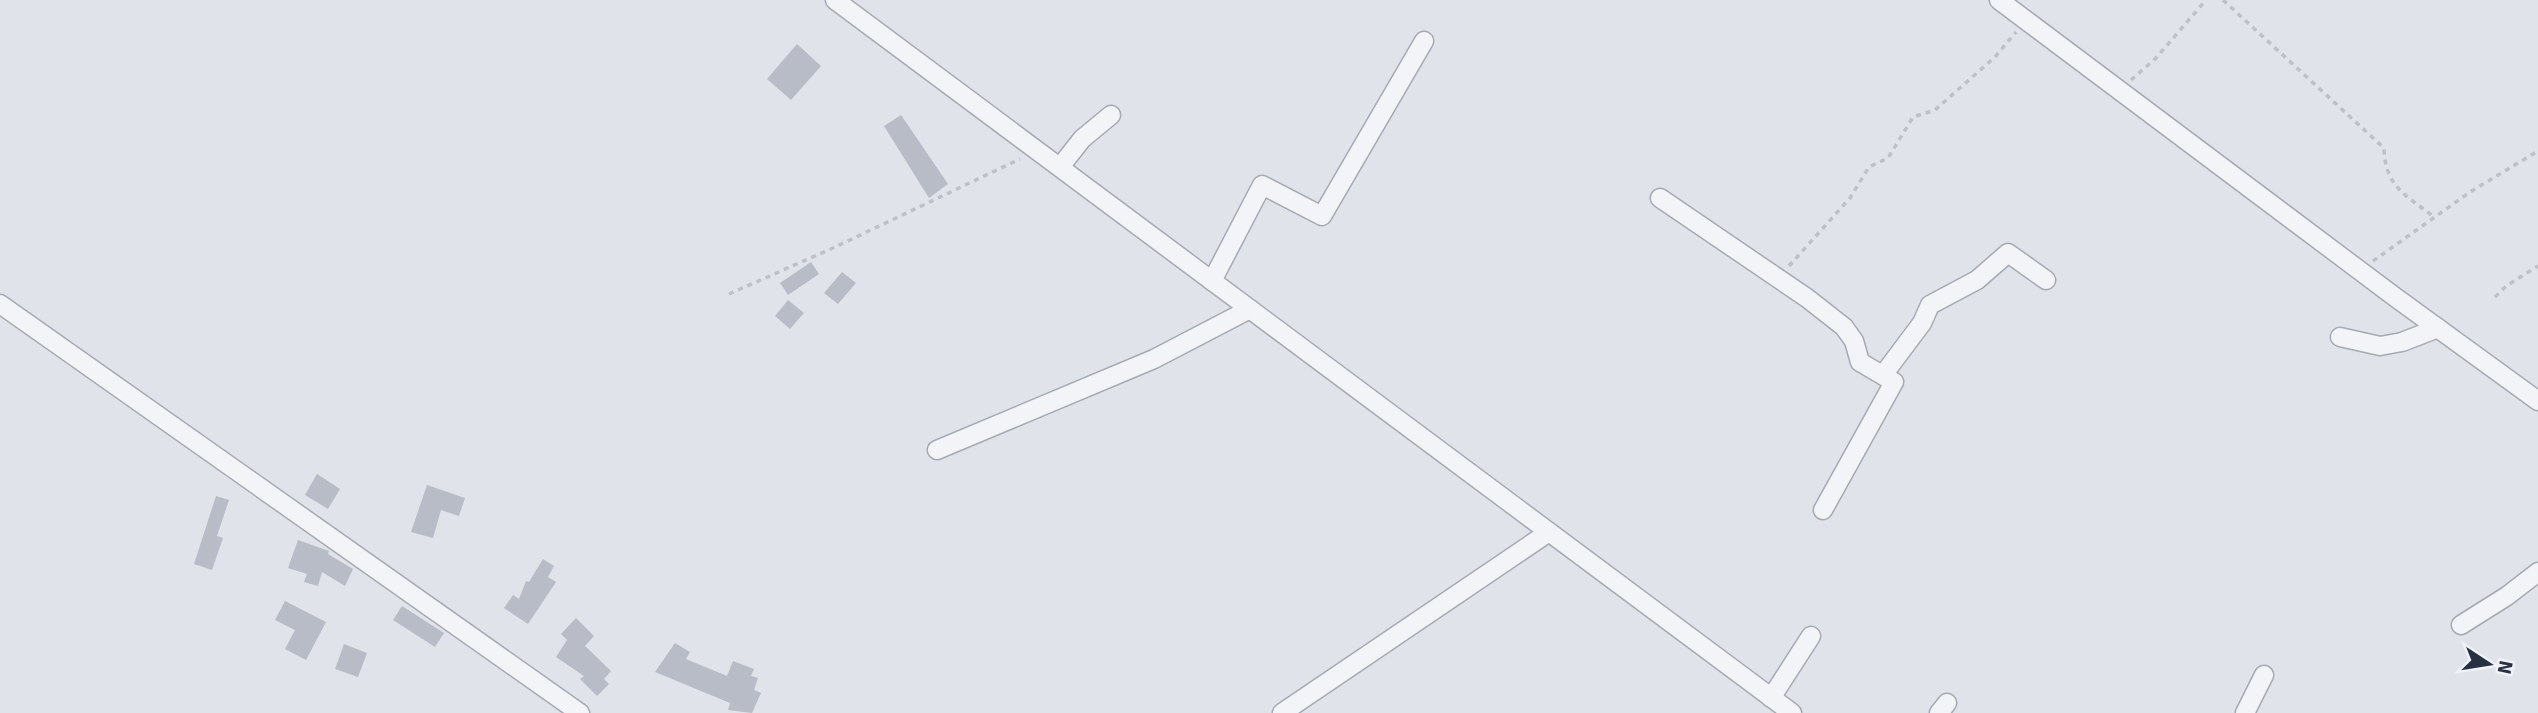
<svg xmlns="http://www.w3.org/2000/svg" width="2538" height="713" viewBox="0 0 2538 713" font-family="Signika,sans-serif">
	<style>
		.building { fill: #b7bcc6 }
		.lines { fill: none; stroke-linecap: round; stroke-linejoin: round }
		.street-casing { stroke: #a5aab3; stroke-width: 21 }
		.path { stroke: #bec1c8; stroke-width: 3.5; stroke-dasharray: 5 5; stroke-linecap: butt }
		.street { stroke: #f3f4f7; stroke-width: 18 }
	</style>
	<rect width="100%" height="100%" fill="#e0e3e9"/>
	<g class="building">
		<polygon points="797,44 821,66 791,100 767,79"/>
		<polygon points="901,115 948,184 929,198 884,126"/>
		<polygon points="811,262 819,274 788,295 780,283"/>
		<polygon points="842,272 856,283 838,304 824,293"/>
		<polygon points="788,300 804,313 790,329 775,316"/>
		<polygon points="317,474 340,489 328,509 305,495"/>
		<polygon points="427,485 465,498 459,516 441,510 433,538 411,532"/>
		<polygon points="216,496 229,500 217,536 223,538 212,570 194,564"/>
		<polygon points="298,540 329,551 328,554 353,569 345,586 322,572 318,586 304,582 307,574 288,568"/>
		<polygon points="543,559 554,566 548,577 556,582 528,624 504,608 513,595 519,599 526,581 529,582"/>
		<polygon points="285,601 326,622 306,660 285,649 295,630 275,620"/>
		<polygon points="402,606 444,633 435,647 393,620"/>
		<polygon points="576,618 594,636 585,646 611,671 604,679 609,684 597,696 580,679 584,676 556,657 567,640 561,634"/>
		<polygon points="675,643 690,652 686,659 727,676 733,661 754,669 751,676 758,678 754,690 761,693 752,713 728,710 730,703 655,672"/>
		<polygon points="344,644 367,653 358,677 335,669"/>
	</g>
	<g class="lines">
		<defs>
			<g id="street">
				<polyline points="835,0 1792,713"/>
				<polyline points="1999,0 2395,297 2538,401"/>
				<polyline points="1060,167 1082,139 1111,115"/>
				<polyline points="1660,198 1807,298 1844,327 1854,341 1860,362 1894,382 1823,510"/>
				<polyline points="1212,281 1262,185 1322,216 1424,41"/>
				<polyline points="0,304 580,713"/>
				<polyline points="2340,337 2380,346 2402,342 2438,328"/>
				<polyline points="1883,375 1922,323 1930,305 1977,280 2008,253 2046,280"/>
				<polyline points="937,450 1154,359 1250,309"/>
				<polyline points="2461,625 2507,596 2538,572"/>
				<polyline points="1771,698 1811,636"/>
				<polyline points="1282,713 1549,532"/>
				<polyline points="1939,713 1947,703"/>
				<polyline points="2245,713 2264,675"/>
			</g>
		</defs>
		<use href="#street" class="street-casing"/>
		<g class="path">
			<path d="M 2223,0 L 2384,148 C 2385,187 2406,195 2434,217"/>
			<polyline points="2131,80 2156,58 2206,0"/>
			<polyline points="2373,261 2470,192 2538,151"/>
			<polyline points="1789,266 1850,198 1869,167 1888,158 1913,117 1935,110 1995,57 2016,32"/>
			<polyline points="729,294 833,248 1020,159"/>
			<polyline points="2495,297 2506,286 2538,266"/>
		</g>
		<use href="#street" class="street"/>
	</g>
	<g transform="translate(2489 664) rotate(102)" stroke="#eff2f7" stroke-width="5" paint-order="stroke">
	<path d="M0-5L12 26L0 18L-12 26Z" fill="#283141"/>
	<text y="-10" font-size="19" font-weight="bold" text-anchor="middle" fill="#283141">N</text>
	</g>
</svg>
